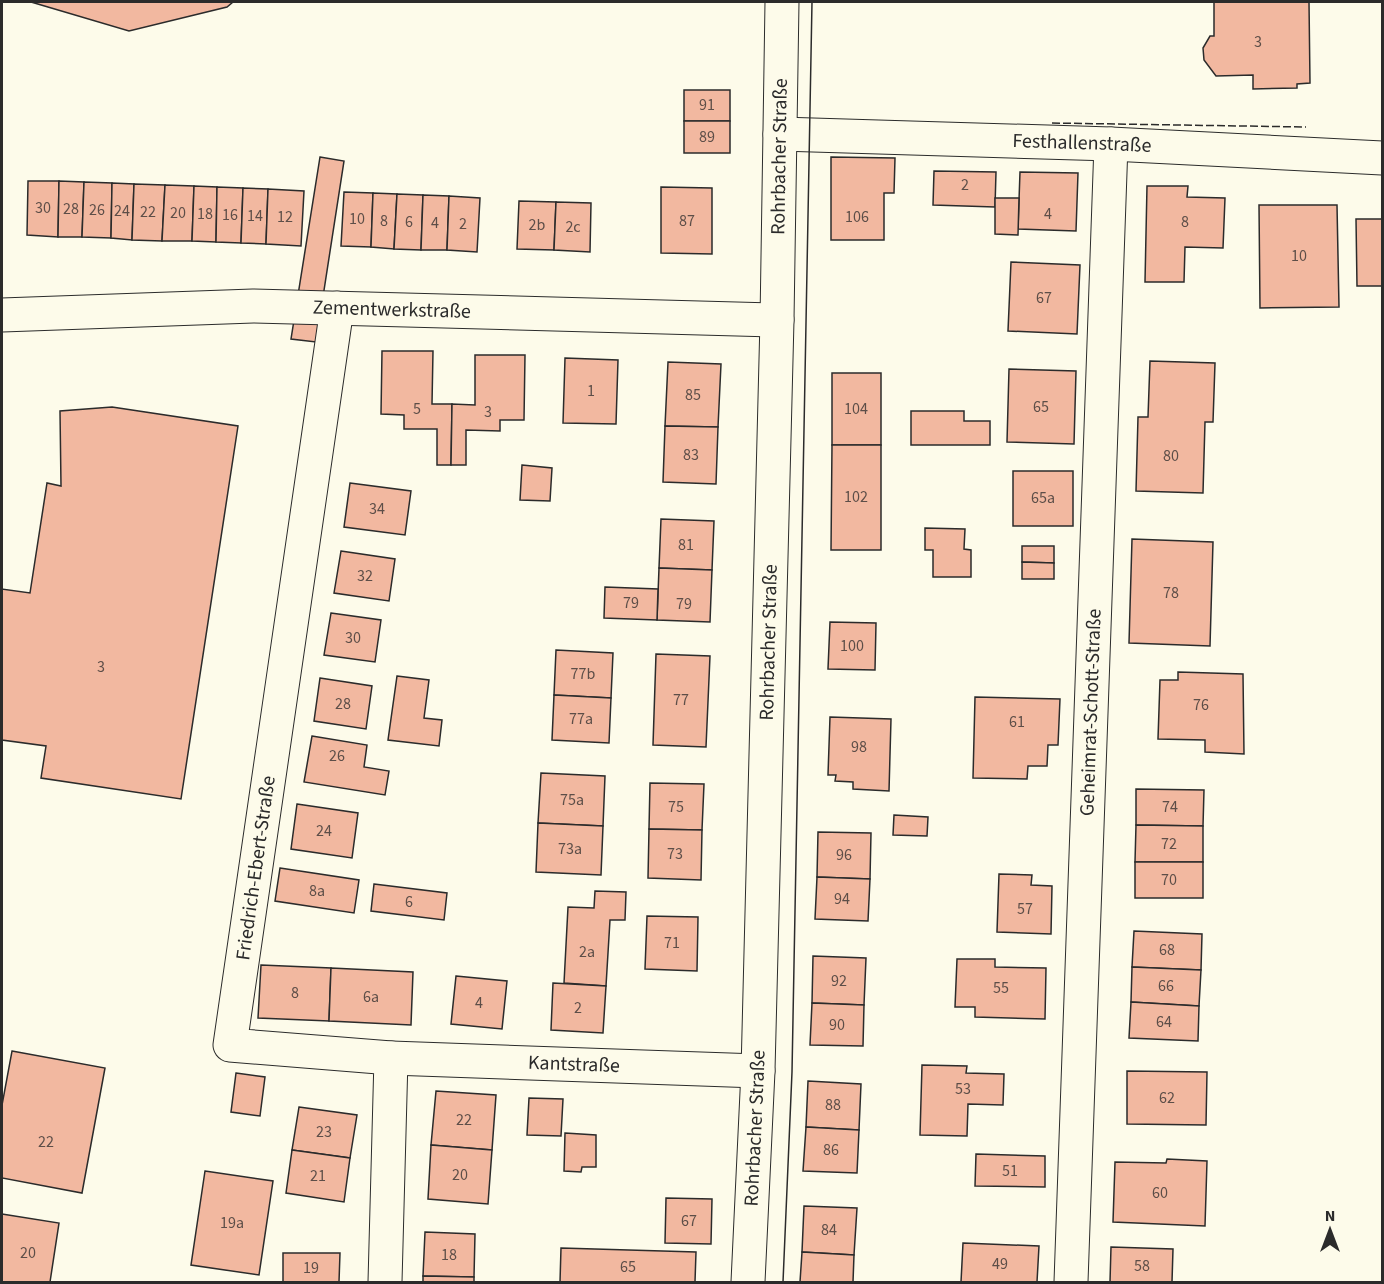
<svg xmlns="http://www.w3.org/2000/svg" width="1384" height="1284" viewBox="0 0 1384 1284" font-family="'Source Sans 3',sans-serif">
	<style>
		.building { fill: #f2b8a0; stroke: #2b2b2b; stroke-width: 1.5 }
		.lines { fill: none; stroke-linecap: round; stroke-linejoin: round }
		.minor-casing { stroke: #2b2b2b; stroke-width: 35 }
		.secondary-casing { stroke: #2b2b2b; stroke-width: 35 }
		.minor { stroke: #fdfbea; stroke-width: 33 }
		.secondary { stroke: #fdfbea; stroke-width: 33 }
		.tram { stroke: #2b2b2b; stroke-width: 1.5 }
		.fence { stroke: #2b2b2b; stroke-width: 1.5; stroke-dasharray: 8 3; stroke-linecap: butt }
		.labels { text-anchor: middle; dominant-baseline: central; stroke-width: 4.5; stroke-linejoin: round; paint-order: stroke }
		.number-label { font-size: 16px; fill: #5d4e48 }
		.street-label { font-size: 20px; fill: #2b2b2b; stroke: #fdfbea }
	</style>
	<rect width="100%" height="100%" fill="#fdfbea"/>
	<g class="building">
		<polygon points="31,2 233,2 227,7 129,31"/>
		<polygon points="1214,2 1309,2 1310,83 1297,84 1297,88 1253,89 1253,75 1216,76 1204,60 1203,48 1210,36 1214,36"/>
		<rect x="684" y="90" width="46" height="31"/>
		<rect x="684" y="121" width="46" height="32"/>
		<polygon points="320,157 344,161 316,342 291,339"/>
		<polygon points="831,157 895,158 894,193 884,193 884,240 831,240"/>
		<polygon points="934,171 996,172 995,207 933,205"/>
		<polygon points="1020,172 1078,173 1076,231 1018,229"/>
		<polygon points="28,181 59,181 58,237 27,235"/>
		<polygon points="59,181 84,182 82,237 58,237"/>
		<polygon points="84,182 112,183 111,238 82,237"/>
		<polygon points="112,183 134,184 132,240 111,238"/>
		<polygon points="134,184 165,185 162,241 132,240"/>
		<polygon points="165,185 194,186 192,241 162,241"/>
		<polygon points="194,186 217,187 216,242 192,241"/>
		<polygon points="1147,186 1188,186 1187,197 1225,198 1223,248 1185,247 1184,282 1145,282"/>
		<polygon points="217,187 243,188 241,243 216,242"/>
		<polygon points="661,187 712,188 712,254 661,253"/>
		<polygon points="243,188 268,189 266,244 241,243"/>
		<polygon points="268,189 304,191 301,246 266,244"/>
		<polygon points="344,192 373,193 371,247 341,246"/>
		<polygon points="373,193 397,194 394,249 371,247"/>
		<polygon points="397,194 423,195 421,250 394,249"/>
		<polygon points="423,195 449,196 447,250 421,250"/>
		<polygon points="449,196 480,198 477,252 447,250"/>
		<polygon points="995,198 1019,198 1018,235 995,234"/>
		<polygon points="519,201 556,202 554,250 517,249"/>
		<polygon points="556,202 591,203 590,252 554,250"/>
		<polygon points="1259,205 1337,205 1339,307 1260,308"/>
		<polygon points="1356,219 1382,219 1382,286 1357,286"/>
		<polygon points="1011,262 1080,265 1077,334 1008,331"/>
		<polygon points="382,351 433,351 432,404 452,404 451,465 437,465 437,429 404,429 404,415 381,414"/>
		<polygon points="475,355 525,355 524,420 500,420 500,431 466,430 466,465 451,465 452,404 475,405"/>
		<polygon points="565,358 618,360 616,424 563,423"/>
		<polygon points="1150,361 1215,363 1213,422 1205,422 1203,493 1136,491 1138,417 1148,417"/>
		<polygon points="668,362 721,364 718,427 665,426"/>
		<polygon points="1009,369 1076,371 1074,444 1007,442"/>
		<rect x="832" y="373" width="49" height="72"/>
		<polygon points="112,407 238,426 181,799 41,778 46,746 2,740 2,589 30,593 47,483 61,486 60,411"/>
		<polygon points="911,411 964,411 964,421 990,421 990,445 911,445"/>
		<polygon points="665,426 718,427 716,484 663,482"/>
		<polygon points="832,445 881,445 881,550 831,550"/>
		<polygon points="522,465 552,468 550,501 520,500"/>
		<rect x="1013" y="471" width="60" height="55"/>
		<polygon points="350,483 411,491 405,535 344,527"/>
		<polygon points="661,519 714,521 712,570 659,568"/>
		<polygon points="925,528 965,529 964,549 971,550 971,577 933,577 933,550 925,550"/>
		<polygon points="1132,539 1213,542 1210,646 1129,643"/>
		<polygon points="1022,546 1054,546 1054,563 1022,562"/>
		<polygon points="341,551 395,559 389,601 334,593"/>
		<polygon points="1022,562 1054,563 1054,579 1022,579"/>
		<polygon points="659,568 712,570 710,622 657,620"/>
		<polygon points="605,587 658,589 657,620 604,618"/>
		<polygon points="331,613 381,620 375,662 324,655"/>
		<polygon points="830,622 876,623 875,670 828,669"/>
		<polygon points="556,650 613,653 611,698 554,695"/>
		<polygon points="656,654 710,656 706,747 653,745"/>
		<polygon points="1178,672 1243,674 1244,754 1205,752 1205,740 1158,739 1160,680 1178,680"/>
		<polygon points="397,676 429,680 424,718 442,720 439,746 388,740"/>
		<polygon points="320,678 372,686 366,729 314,721"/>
		<polygon points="554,695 611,698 609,743 552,740"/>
		<polygon points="975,697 1060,699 1058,745 1048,745 1047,766 1028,766 1027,779 973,778"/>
		<polygon points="830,717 891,719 889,791 853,789 853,782 835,781 836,775 828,775"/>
		<polygon points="312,736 367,745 364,767 389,771 385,795 304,782"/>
		<polygon points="541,773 605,776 603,826 538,823"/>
		<polygon points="650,783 704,784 702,830 649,829"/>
		<polygon points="1136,789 1204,790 1203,826 1136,825"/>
		<polygon points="297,804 358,813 352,858 291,849"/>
		<polygon points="894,815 928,817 927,836 893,835"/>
		<polygon points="538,823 603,826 601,875 536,872"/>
		<polygon points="1136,825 1203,826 1203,862 1135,862"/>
		<polygon points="649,829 702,830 701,880 648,878"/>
		<polygon points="818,832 871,833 870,879 817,877"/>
		<rect x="1135" y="862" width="68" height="36"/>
		<polygon points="280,868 359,880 354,913 275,901"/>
		<polygon points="999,874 1032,875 1031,885 1052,886 1051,934 997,932"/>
		<polygon points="817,877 870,879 868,921 815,919"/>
		<polygon points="374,884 447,893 444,920 371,911"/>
		<polygon points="595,891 626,892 625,920 610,920 606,986 564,983 568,907 594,908"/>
		<polygon points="647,916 698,917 697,971 645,969"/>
		<polygon points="1134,931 1202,934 1201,970 1132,967"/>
		<polygon points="813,956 866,958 864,1005 812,1003"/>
		<polygon points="957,959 995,959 995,967 1046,968 1045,1019 975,1017 975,1007 955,1007"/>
		<polygon points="261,965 331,968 329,1021 258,1018"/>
		<polygon points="1132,967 1201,970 1199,1006 1131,1002"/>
		<polygon points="331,968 413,972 411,1025 329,1021"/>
		<polygon points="456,976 507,981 502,1029 451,1024"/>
		<polygon points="553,983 606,986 603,1033 551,1030"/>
		<polygon points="1131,1002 1199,1006 1198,1041 1129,1038"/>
		<polygon points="812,1003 864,1005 863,1046 810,1045"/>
		<polygon points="12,1051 105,1068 82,1193 2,1178 2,1105"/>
		<polygon points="922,1065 967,1066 966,1073 1004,1074 1003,1105 968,1104 967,1136 920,1135"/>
		<polygon points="1127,1071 1207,1072 1206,1125 1127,1124"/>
		<polygon points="236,1073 265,1077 260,1116 231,1112"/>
		<polygon points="808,1081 861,1084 859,1130 806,1127"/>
		<polygon points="436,1091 496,1095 492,1150 431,1145"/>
		<polygon points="529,1098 563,1099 561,1136 527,1135"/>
		<polygon points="299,1107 357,1115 350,1158 292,1150"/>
		<polygon points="806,1127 859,1130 857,1173 803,1171"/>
		<polygon points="565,1133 596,1135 596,1167 582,1167 581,1172 564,1171"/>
		<polygon points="431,1145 492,1150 488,1204 428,1199"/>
		<polygon points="292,1150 350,1158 344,1202 286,1193"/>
		<polygon points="976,1154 1045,1156 1045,1187 975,1186"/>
		<polygon points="1167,1159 1207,1161 1205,1226 1113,1222 1115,1162 1166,1163"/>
		<polygon points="205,1171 273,1181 259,1275 191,1265"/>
		<polygon points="666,1198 712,1199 711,1244 665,1243"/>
		<polygon points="804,1206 857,1208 854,1255 802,1252"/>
		<polygon points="2,1214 59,1223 50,1282 2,1282"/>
		<polygon points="425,1232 475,1234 474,1277 423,1276"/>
		<polygon points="963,1243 1039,1246 1037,1282 961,1282"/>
		<polygon points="1111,1247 1173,1249 1172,1282 1110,1282"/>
		<polygon points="561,1248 696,1252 695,1282 560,1282"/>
		<polygon points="802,1252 854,1255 853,1282 800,1282"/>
		<polygon points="283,1253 340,1253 339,1282 283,1282"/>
		<polygon points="423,1276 474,1277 474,1282 423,1282"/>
	</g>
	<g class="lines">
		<defs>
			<g id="minor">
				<path id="s1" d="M 780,134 L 1111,144 L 1382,158"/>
				<polyline points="337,308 230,1045 391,1058 385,1282"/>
				<path id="s2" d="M 2,315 L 253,306 L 777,320"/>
				<path id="s3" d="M 391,1058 L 758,1071"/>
				<path id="s4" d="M 1071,1282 L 1111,144"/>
			</g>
			<g id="secondary">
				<path id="s5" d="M 748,1282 L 758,1071 L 777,320 L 782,2"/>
			</g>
		</defs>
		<use href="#minor" class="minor-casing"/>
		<use href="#secondary" class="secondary-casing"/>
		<use href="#minor" class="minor"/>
		<use href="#secondary" class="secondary"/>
		<polyline class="tram" points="783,1282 792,1072 812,2"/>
		<polyline class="fence" points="1052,123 1306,127"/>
	</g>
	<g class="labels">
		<g class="number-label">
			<text x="1258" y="42">3</text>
			<text x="707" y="105">91</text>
			<text x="707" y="137">89</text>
			<text x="965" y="185">2</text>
			<text x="43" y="208">30</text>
			<text x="71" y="209">28</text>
			<text x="97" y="210">26</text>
			<text x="122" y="211">24</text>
			<text x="148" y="212">22</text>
			<text x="178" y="213">20</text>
			<text x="205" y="214">18</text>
			<text x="1048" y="214">4</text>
			<text x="230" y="215">16</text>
			<text x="255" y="216">14</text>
			<text x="285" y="217">12</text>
			<text x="857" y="217">106</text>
			<text x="357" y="219">10</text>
			<text x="384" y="221">8</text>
			<text x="687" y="221">87</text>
			<text x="409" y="222">6</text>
			<text x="1185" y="222">8</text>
			<text x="435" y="223">4</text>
			<text x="463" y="224">2</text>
			<text x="537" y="225">2b</text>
			<text x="573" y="227">2c</text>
			<text x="1299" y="256">10</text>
			<text x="1044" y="298">67</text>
			<text x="591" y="391">1</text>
			<text x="693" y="395">85</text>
			<text x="1041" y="407">65</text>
			<text x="417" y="409">5</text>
			<text x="856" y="409">104</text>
			<text x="488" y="412">3</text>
			<text x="691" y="455">83</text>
			<text x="1171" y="456">80</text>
			<text x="856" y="497">102</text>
			<text x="1043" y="498">65a</text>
			<text x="377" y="509">34</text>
			<text x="686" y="545">81</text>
			<text x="365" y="576">32</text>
			<text x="1171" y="593">78</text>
			<text x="631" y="603">79</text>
			<text x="684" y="604">79</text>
			<text x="353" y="638">30</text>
			<text x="852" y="646">100</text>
			<text x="101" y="667">3</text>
			<text x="583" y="674">77b</text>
			<text x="681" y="700">77</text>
			<text x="343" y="704">28</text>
			<text x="1201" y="705">76</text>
			<text x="581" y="719">77a</text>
			<text x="1017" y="722">61</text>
			<text x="859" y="747">98</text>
			<text x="337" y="756">26</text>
			<text x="572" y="800">75a</text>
			<text x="676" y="807">75</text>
			<text x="1170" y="807">74</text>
			<text x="324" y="831">24</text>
			<text x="1169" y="844">72</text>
			<text x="570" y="849">73a</text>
			<text x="675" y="854">73</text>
			<text x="844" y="855">96</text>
			<text x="1169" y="880">70</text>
			<text x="317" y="891">8a</text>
			<text x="842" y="899">94</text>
			<text x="409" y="902">6</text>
			<text x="1025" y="909">57</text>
			<text x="672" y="943">71</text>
			<text x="1167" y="950">68</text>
			<text x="587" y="952">2a</text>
			<text x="839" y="981">92</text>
			<text x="1166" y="986">66</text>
			<text x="1001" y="988">55</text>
			<text x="295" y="993">8</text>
			<text x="371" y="997">6a</text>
			<text x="479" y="1003">4</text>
			<text x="578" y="1008">2</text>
			<text x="1164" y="1022">64</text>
			<text x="837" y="1025">90</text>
			<text x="963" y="1089">53</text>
			<text x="1167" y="1098">62</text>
			<text x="833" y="1105">88</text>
			<text x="464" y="1120">22</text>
			<text x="324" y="1132">23</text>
			<text x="46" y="1142">22</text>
			<text x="831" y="1150">86</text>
			<text x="1010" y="1171">51</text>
			<text x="460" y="1175">20</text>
			<text x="318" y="1176">21</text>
			<text x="1160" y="1193">60</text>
			<text x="689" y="1221">67</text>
			<text x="232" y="1223">19a</text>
			<text x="829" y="1230">84</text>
			<text x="28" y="1253">20</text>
			<text x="449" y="1255">18</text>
			<text x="1000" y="1264">49</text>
			<text x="1142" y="1266">58</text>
			<text x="628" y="1267">65</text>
			<text x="311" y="1268">19</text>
		</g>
		<g class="street-label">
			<text stroke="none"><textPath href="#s1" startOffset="302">Festhallenstraße</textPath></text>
			<text stroke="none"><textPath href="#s5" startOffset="1126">Rohrbacher Straße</textPath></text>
			<text stroke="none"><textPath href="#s2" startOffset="390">Zementwerkstraße</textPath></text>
			<text stroke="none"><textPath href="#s5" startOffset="640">Rohrbacher Straße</textPath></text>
			<text stroke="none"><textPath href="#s4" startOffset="570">Geheimrat-Schott-Straße</textPath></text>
			<text transform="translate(256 868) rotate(-82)">Friedrich-Ebert-Straße</text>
			<text stroke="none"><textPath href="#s3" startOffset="183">Kantstraße</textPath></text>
			<text stroke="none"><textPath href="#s5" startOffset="154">Rohrbacher Straße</textPath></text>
		</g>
	</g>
	<rect width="1384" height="1284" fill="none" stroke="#2b2b2b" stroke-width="6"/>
	<g transform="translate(1330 1230)" stroke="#fdfbea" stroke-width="4.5" paint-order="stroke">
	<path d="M0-4.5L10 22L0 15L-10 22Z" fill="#2b2b2b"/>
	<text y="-9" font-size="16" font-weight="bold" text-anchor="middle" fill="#2b2b2b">N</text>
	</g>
</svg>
